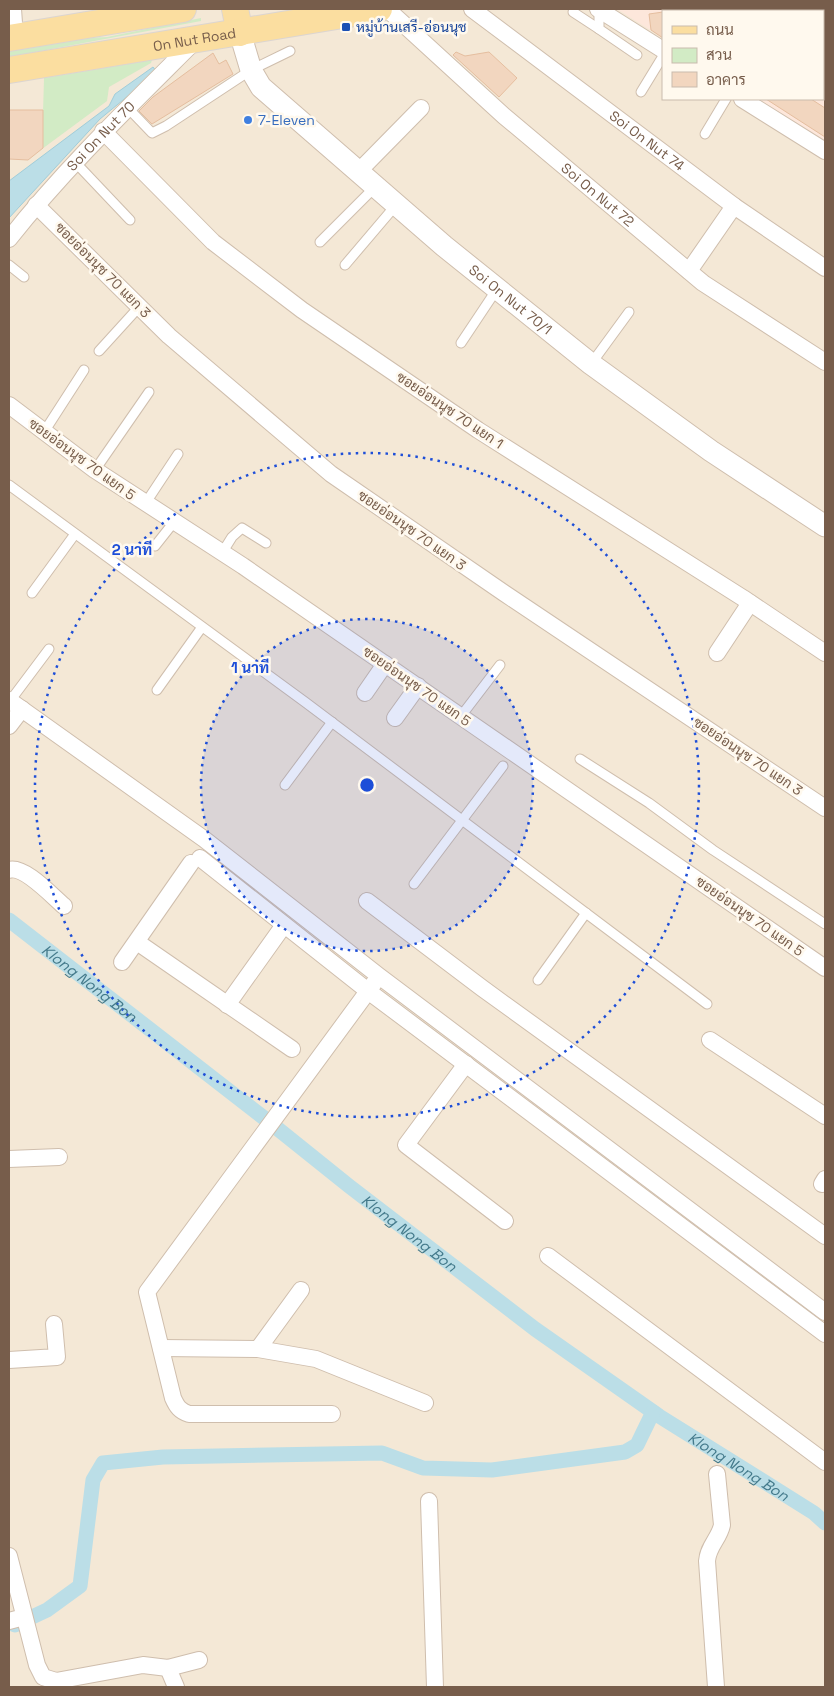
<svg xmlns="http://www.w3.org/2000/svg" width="834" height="1696" viewBox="0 0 834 1696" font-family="'Space Grotesk',Sarabun,sans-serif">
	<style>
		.residential { fill: #f4e8d6; fill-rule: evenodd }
		.commercial { fill: #fde7db }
		.green { fill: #d2ebc5 }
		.water { fill: #bbdee7; stroke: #a1cdd9 }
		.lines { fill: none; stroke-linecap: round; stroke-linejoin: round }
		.canal { stroke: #bbdee7; stroke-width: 15 }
		.building { fill: #f2d6bf; stroke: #e5be9f }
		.service-casing { stroke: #cfbead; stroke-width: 11 }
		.minor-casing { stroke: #cfbead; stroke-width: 18 }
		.tertiary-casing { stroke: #cfbead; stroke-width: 23 }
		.primary-casing { stroke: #dcd5d0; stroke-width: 28 }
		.service { stroke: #fff; stroke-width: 9 }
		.minor { stroke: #fff; stroke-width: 16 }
		.tertiary { stroke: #fff; stroke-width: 21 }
		.primary { stroke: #fbdea0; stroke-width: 26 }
		.ring { fill: none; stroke: #1d4ed8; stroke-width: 2.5; stroke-dasharray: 2.5 5 }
		.transit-dot { fill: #1a4fb4; stroke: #fff9ee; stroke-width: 2 }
		.shop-dot { fill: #3f7fe0; stroke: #fff9ee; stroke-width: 2 }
		.labels { text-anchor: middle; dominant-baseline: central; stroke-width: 5; stroke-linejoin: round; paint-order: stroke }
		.transit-label { font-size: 14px; fill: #164399; stroke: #fff9ee; text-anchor: start }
		.street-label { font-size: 14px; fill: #775d4b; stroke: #fff9ee }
		.shop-label { font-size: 14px; fill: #366cbe; stroke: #fff9ee; text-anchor: start }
		.water-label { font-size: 15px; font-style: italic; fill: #447a8b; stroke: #fff9ee }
		.centre { fill: #1d4ed8; stroke: #fff9ee; stroke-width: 2.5 }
		.ring-label { font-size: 15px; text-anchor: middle; font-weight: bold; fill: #1d4ed8; stroke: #fff9ee; stroke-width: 5; stroke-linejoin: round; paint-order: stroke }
	</style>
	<rect width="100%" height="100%" fill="#fdf6e7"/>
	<path class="residential" d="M 9,9 L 825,9 L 825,1687 L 9,1687 ZM 663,11 L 823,11 L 823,99 L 663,99 Z"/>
	<polygon class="commercial" points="617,9 825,9 825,141 759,99 823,99 823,11 663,11 663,38"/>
	<g class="green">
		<polygon points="201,18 201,21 9,57 9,48 62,39 107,37"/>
		<polygon points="152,60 151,63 109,87 107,101 42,149 44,78"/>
	</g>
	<polygon class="water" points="153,67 157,72 100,119 9,218 9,181 109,106 115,94"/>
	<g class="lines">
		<g class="canal">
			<path id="s1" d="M 9,920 L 268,1121 L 349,1186 L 535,1329 L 659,1416 L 814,1513 L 825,1523"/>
			<polyline points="15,1625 47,1610 80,1586 93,1480 103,1463 163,1457 382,1453 423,1468 492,1470 625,1452 637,1445 653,1412"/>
		</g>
	</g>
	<g class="building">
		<polygon points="663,12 663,38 651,30 649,14"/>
		<polygon points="456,52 465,56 489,52 517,78 499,97 453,55"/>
		<polygon points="213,53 219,64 226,60 233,74 152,124 139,111 153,97"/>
		<polygon points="766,99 811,99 825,108 825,137"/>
		<polygon points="9,110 43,110 43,148 28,160 9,159"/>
	</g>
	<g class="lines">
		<defs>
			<g id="service">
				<polyline points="728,9 728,11"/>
				<polyline points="599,10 599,29 637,55"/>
				<polyline points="573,12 599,29"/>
				<polyline points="823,71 825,72"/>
				<polyline points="823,91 825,93"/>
				<polyline points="641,92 663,56"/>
				<polyline points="128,108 152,133 166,126 251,70 290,51"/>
				<polyline points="705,134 726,99"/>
				<polyline points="75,162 130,220"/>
				<polyline points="320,242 375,187"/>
				<polyline points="9,265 24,277"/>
				<polyline points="345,265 396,205"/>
				<polyline points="461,343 497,289"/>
				<polyline points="99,351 139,307"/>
				<polyline points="591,364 629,312"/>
				<polyline points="44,432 84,370"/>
				<polyline points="95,470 149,392"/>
				<polyline points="9,485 305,702 707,1004"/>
				<polyline points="145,504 178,454"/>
				<polyline points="155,546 174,522"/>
				<polyline points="222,553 232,537 242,528 266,543"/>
				<polyline points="32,593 75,534"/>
				<polyline points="157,690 202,627"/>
				<polyline points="10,701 49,649"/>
				<polyline points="461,716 500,665"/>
				<polyline points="580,759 649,803 713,850 825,924"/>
				<polyline points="285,785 332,722"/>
				<polyline points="414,884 503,766"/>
				<polyline points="538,980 586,913"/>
			</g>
			<g id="minor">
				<polyline points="13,9 15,37"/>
				<path id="s2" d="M 387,9 L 504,116 L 703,283 L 825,362"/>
				<path id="s3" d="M 472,9 L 734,206 L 825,268"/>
				<polyline points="598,9 663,50"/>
				<polyline points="742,99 825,151"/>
				<polyline points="103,131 213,242 302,310 478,430 743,598 825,653"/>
				<polyline points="359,171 421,108"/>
				<polyline points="36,205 169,336 331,474 504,593 825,808"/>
				<path id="s4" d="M 9,239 C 66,167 132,104 197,39"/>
				<polyline points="689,271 734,206"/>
				<polyline points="9,405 95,470 243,566 825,968"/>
				<polyline points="717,653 750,603"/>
				<polyline points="365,693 385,664"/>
				<polyline points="9,700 204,839 379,976 825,1312"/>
				<polyline points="395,718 418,686"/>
				<polyline points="9,726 22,709"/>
				<polyline points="200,858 368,991 825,1334"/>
				<path d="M 9,870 C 24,865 52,896 64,906"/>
				<polyline points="367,901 482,988 825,1236"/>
				<polyline points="137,942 292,1049"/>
				<polyline points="122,962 191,863"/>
				<polyline points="227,1005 284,925"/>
				<polyline points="710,1040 825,1116"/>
				<polyline points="466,1064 406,1145 505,1221"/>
				<polyline points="9,1159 59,1157"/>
				<polyline points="822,1184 825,1179"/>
				<polyline points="548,1256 825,1462"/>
				<polyline points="161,1348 258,1349 301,1290"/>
				<polyline points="258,1349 316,1359 425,1403"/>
				<polyline points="9,1360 57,1357 54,1324"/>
				<path d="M 332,1414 L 189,1414 C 180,1411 177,1407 173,1398 L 147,1292 L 374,983"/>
				<polyline points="429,1501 435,1687"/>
				<polyline points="9,1556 37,1665 43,1677 56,1681 143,1665 168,1668 199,1660"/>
				<polyline points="9,1621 24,1617"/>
				<polyline points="168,1668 176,1687"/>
				<path d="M 716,1687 L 707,1561 C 708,1546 719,1539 722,1525 L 717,1474"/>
			</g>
			<g id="tertiary">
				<path id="s5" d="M 240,33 L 251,70 L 261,87 L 444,246 L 591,364 L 711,451 L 825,526"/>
			</g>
			<g id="primary">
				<polyline points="235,9 240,33"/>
				<polyline points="9,38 183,9"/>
				<path id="s6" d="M 9,70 L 379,9"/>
			</g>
		</defs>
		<use href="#service" class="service-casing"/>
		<use href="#minor" class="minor-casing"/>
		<use href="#tertiary" class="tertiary-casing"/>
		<use href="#primary" class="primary-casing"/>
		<use href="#service" class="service"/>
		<use href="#minor" class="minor"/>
		<use href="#tertiary" class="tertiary"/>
		<use href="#primary" class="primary"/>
	</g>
	<circle cx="367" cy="785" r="166" fill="#1d4ed8" fill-opacity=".12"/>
	<g class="ring">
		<circle cx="367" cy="785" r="166"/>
		<circle cx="367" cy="785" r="332"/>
	</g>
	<rect class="transit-dot" x="341" y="22" width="10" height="10" rx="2.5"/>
	<circle class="shop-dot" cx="248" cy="120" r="5"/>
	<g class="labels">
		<g class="transit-label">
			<text x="356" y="27">หมู่บ้านเสรี-อ่อนนุช</text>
		</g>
		<g class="street-label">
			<text stroke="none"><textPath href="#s6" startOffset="188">On Nut Road</textPath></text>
			<text stroke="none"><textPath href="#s4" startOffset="138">Soi On Nut 70</textPath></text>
			<text stroke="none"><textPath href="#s3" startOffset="219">Soi On Nut 74</textPath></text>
			<text stroke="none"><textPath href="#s2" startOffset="281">Soi On Nut 72</textPath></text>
			<text transform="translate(103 270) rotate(45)">ซอยอ่อนนุช 70 แยก 3</text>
			<text stroke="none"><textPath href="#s5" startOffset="386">Soi On Nut 70/1</textPath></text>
			<text transform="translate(450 410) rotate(34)">ซอยอ่อนนุช 70 แยก 1</text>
			<text transform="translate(82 459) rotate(36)">ซอยอ่อนนุช 70 แยก 5</text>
			<text transform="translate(412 530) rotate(35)">ซอยอ่อนนุช 70 แยก 3</text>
			<text transform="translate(417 686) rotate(35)">ซอยอ่อนนุช 70 แยก 5</text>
			<text transform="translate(748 756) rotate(34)">ซอยอ่อนนุช 70 แยก 3</text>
			<text transform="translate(750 916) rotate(35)">ซอยอ่อนนุช 70 แยก 5</text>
		</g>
		<g class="shop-label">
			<text x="258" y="120">7-Eleven</text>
		</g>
		<g class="water-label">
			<text stroke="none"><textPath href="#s1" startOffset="102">Klong Nong Bon</textPath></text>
			<text stroke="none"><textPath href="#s1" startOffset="508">Klong Nong Bon</textPath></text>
			<text stroke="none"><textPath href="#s1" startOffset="912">Klong Nong Bon</textPath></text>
		</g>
	</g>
	<circle cx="367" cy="785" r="8" class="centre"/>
	<g class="ring-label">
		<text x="132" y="555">2 นาที</text>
		<text x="250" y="673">1 นาที</text>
	</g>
	<rect width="834" height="1696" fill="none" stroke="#775d4b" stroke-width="20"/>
	<rect x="662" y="10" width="162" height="90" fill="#fff9ee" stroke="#c9bbad"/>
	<rect x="672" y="26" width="25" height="8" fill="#fbdea0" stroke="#c9bbad"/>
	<text x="706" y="35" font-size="15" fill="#775d4b">ถนน</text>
	<rect x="672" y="48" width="25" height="15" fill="#d2ebc5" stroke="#c9bbad"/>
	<text x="706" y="60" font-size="15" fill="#775d4b">สวน</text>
	<rect x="672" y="72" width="25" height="15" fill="#f2d6bf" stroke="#c9bbad"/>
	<text x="706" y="85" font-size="15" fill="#775d4b">อาคาร</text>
</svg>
